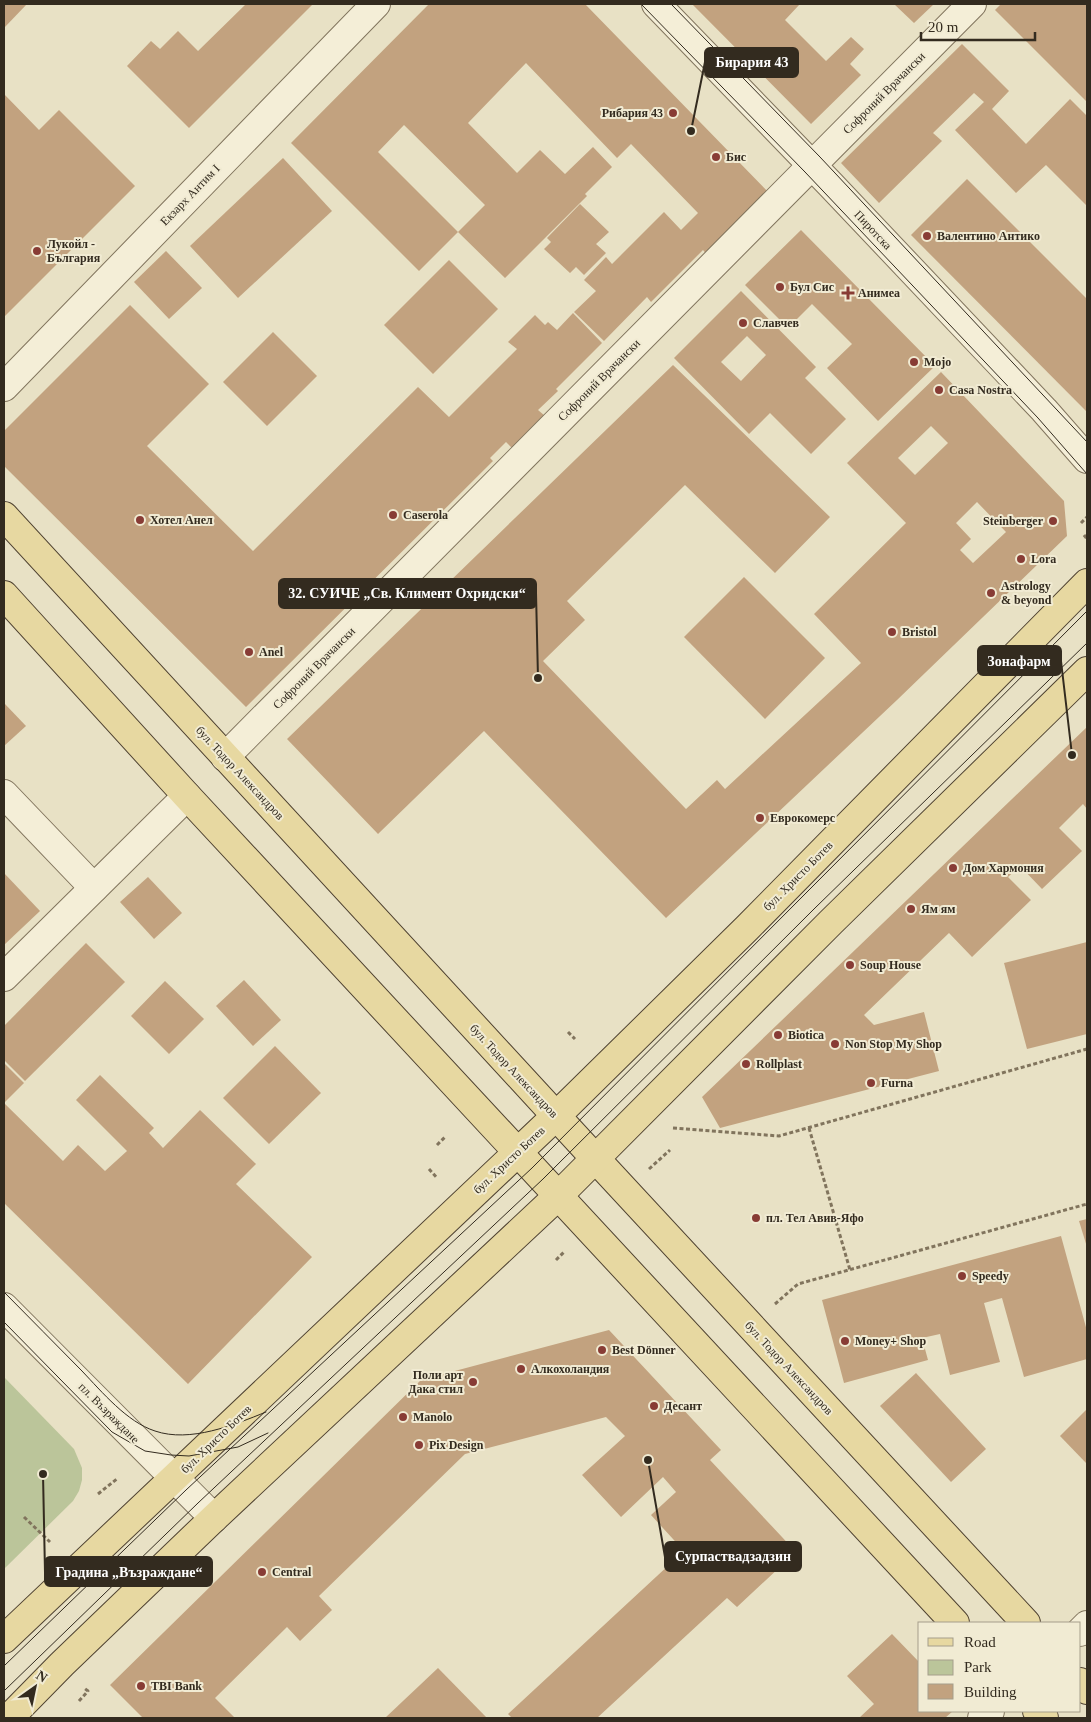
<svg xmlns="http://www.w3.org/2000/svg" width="1091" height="1722" viewBox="0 0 1091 1722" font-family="'Times New Roman',serif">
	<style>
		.green { fill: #bbc59a }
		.building { fill: #c2a27f; fill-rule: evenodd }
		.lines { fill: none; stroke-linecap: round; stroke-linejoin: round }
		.minor-casing { stroke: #81745d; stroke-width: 30 }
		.major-casing { stroke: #4f4231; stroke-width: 30 }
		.path { stroke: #81745d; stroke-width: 3; stroke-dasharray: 4 2.5; stroke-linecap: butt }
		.minor { stroke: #f4eed7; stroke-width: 28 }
		.major { stroke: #e7d8a1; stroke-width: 28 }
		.tram { stroke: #332b1f; stroke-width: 1 }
		.poi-dot { fill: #883c35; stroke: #f1ebd3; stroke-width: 2 }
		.labels { text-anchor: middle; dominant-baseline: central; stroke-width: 4; stroke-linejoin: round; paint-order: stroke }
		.street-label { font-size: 12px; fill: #332b1f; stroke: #f1ebd3 }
		.poi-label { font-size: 12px; font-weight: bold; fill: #332b1f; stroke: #f1ebd3; text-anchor: start }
		.leader { fill: none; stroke: #332b1f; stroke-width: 2 }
		.callout-dot { fill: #332b1f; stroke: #f1ebd3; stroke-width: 2 }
		.callout { fill: #332b1f; stroke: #332b1f; stroke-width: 2 }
		.callout-label { font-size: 14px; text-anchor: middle; font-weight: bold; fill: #fff }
	</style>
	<rect width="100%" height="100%" fill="#e8e1c5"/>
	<polygon class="green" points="4,1377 74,1449 82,1468 82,1480 79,1491 73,1501 4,1569"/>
	<g class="building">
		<polygon points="4,4 27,4 4,28"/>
		<polygon points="246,4 313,4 189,128 127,66 151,41 160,49 178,31 198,51"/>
		<polygon points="429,4 585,4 771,195 709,257 703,250 651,302 647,297 604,341 574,312 596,291 584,280 606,257 612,264 664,212 681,230 698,213 631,144 617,158 526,63 468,123 517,173 540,150 565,174 593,147 612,167 585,194 587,196 505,278 458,232 485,205 404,125 378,152 458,232 419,271 291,143"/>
		<polygon points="692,4 800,4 785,20 826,61 851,37 864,49 850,64 861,75 811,124"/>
		<polygon points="894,4 934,4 914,23"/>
		<polygon points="1001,4 1087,4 1087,102 995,10"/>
		<polygon points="962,44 1009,91 992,109 1026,144 1070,99 1087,116 1087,206 1046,165 1016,193 955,130 984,102 974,93 933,133 942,141 879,203 841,163"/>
		<polygon points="4,94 39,130 59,110 135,186 4,317"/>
		<polygon points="283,158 332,211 238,298 190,246"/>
		<polygon points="967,179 1087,299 1087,412 911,235"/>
		<polygon points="580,204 609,232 596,244 606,253 584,275 576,267 570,273 544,249 551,242 547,238"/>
		<polygon points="801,230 935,366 878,421 827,368 852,344 812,304 788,328 745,285"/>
		<polygon points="166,251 202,288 169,319 134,282"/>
		<polygon points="449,260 498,309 433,374 384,325"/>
		<path d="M 741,291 L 816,367 L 805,378 L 846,419 L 811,454 L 770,413 L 749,434 L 674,358 ZM 747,336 L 766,355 L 741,381 L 721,362 Z"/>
		<polygon points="130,305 209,384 147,446 253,551 418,387 449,417 517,349 508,342 535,315 545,325 548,322 557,330 573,313 602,343 556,389 558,391 538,410 545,416 513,449 506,442 490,458 493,461 246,707 4,466 4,431"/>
		<polygon points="273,332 317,376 267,426 223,382"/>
		<path d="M 673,365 L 830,517 L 775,573 L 685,485 L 567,601 L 585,620 L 543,661 L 686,809 L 717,780 L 725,789 L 861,663 L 814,614 L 906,523 L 847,463 L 941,372 L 1064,501 L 1067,536 L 897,700 L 666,918 L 484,731 L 378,834 L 287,739 ZM 931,426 L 948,443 L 915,475 L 898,458 ZM 977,502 L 1006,532 L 973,563 L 960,550 L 971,539 L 956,523 Z"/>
		<polygon points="744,577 825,658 765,719 684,637"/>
		<polygon points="4,703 26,726 4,746"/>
		<polygon points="1087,727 1087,809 1083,804 1059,828 1082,851 1042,889 1020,866 1008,877 1031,900 972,957 949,933 864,1015 874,1025 924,1012 939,1071 720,1128 702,1097"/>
		<polygon points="4,873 40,911 4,945"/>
		<polygon points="148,877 182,913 154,939 120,902"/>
		<polygon points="1087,942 1087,1034 1027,1049 1004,963"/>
		<polygon points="86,943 125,982 25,1081 4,1060 4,1026"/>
		<polygon points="244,980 281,1020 253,1046 216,1006"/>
		<polygon points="165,981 204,1019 169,1054 131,1016"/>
		<polygon points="275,1046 321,1093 269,1144 223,1098"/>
		<polygon points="4,1063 24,1083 4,1103 63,1161 78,1145 105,1171 127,1151 76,1100 100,1075 154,1128 149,1133 163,1148 200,1110 256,1164 236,1184 312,1257 188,1384 4,1203"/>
		<polygon points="1087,1219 1087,1247 1079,1221"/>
		<polygon points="1061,1236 1087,1331 1087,1359 1024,1377 1002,1298 984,1303 1000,1362 950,1375 940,1334 922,1338 928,1360 844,1383 822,1300"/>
		<polygon points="609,1330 721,1450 710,1460 796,1552 737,1607 727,1598 597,1718 512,1718 508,1714 684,1551 651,1515 676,1492 663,1477 621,1517 582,1475 625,1436 606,1417 465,1454 319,1596 332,1610 300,1641 287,1627 215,1698 235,1718 143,1718 110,1685 421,1380"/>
		<polygon points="916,1373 986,1449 951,1482 880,1406"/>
		<polygon points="1087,1409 1087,1464 1060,1436"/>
		<polygon points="892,1634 920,1663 920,1711 953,1711 945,1718 859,1718 874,1704 847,1676"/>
		<polygon points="438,1668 487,1718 385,1718"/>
	</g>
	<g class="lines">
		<defs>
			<g id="minor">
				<polyline points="656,4 831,185 1044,410 1087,459"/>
				<polyline points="4,387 376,4"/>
				<polyline points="225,757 972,4"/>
				<polyline points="4,794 94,888"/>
				<polyline points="4,977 187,796"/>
				<polyline points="4,1307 214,1518"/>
				<polyline points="1080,1632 1087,1625"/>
				<polyline points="982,1718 990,1711"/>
			</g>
			<g id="major">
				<polyline points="4,516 581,1143 1026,1623"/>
				<polyline points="4,595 187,796 955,1623"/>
				<polyline points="4,1639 556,1116 747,928 1087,583"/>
				<polyline points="1080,1682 1087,1690"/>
				<polyline points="1037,1711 1044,1718"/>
				<polyline points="9,1718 62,1664 214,1518 559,1195 831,922 1087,671"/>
			</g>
		</defs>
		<use href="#minor" class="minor-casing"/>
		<use href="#major" class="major-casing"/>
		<g class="path">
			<polyline points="1081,523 1087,517"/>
			<polyline points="1084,535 1087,539"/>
			<polyline points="568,1032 575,1039"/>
			<polyline points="673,1128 779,1136 1087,1049"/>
			<polyline points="809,1128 850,1270"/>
			<polyline points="437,1145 446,1136"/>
			<polyline points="429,1169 437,1178"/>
			<polyline points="649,1169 670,1150"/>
			<polyline points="556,1260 564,1252"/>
			<polyline points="775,1304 798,1284 1087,1204"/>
			<polyline points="98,1494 118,1478"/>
			<polyline points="24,1517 50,1542"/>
			<polyline points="79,1701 88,1691 84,1688"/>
		</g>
		<use href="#minor" class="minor"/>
		<use href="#major" class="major"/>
		<g class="tram">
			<polyline points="641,4 805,172 1038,418 1087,474"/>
			<polyline points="671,4 820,157 1087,442"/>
			<path d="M 4,1292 C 30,1318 56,1345 82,1371 C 102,1392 127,1422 155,1431 C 190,1443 234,1425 266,1412"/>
			<polyline points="4,1322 112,1432 145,1451 171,1455 189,1456 238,1447 268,1433"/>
			<polyline points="4,1666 186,1490 532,1168 1087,611"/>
			<polyline points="4,1691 198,1503 543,1179 815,908 1087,643"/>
		</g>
	</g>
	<g class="poi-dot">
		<circle cx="673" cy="113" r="5"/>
		<circle cx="716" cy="157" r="5"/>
		<circle cx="927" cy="236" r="5"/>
		<circle cx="37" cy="251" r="5"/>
		<circle cx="780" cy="287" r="5"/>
		<path d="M845.5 285.5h5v5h5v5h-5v5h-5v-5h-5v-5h5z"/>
		<circle cx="743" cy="323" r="5"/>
		<circle cx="914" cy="362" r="5"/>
		<circle cx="939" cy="390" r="5"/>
		<circle cx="393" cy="515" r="5"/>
		<circle cx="140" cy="520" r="5"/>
		<circle cx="1053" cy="521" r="5"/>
		<circle cx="1021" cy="559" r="5"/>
		<circle cx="991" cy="593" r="5"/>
		<circle cx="892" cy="632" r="5"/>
		<circle cx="249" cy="652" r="5"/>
		<circle cx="760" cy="818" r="5"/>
		<circle cx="953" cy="868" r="5"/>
		<circle cx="911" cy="909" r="5"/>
		<circle cx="850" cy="965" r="5"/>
		<circle cx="778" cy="1035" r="5"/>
		<circle cx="835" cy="1044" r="5"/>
		<circle cx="746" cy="1064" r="5"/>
		<circle cx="871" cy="1083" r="5"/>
		<circle cx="756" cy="1218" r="5"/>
		<circle cx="962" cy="1276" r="5"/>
		<circle cx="845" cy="1341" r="5"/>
		<circle cx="602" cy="1350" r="5"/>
		<circle cx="521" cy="1369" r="5"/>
		<circle cx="473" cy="1382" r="5"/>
		<circle cx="654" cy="1406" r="5"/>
		<circle cx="403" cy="1417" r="5"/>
		<circle cx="419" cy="1445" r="5"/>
		<circle cx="262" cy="1572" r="5"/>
		<circle cx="141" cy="1686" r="5"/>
	</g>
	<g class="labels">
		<g class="street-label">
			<text transform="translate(884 93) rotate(-45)">Софроний Врачански</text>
			<text transform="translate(190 195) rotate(-46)">Екзарх Антим I</text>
			<text transform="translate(873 230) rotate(47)">Пиротска</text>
			<text transform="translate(599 380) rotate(-45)">Софроний Врачански</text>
			<text transform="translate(314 668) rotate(-45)">Софроний Врачански</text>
			<text transform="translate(240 773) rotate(47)">бул. Тодор Александров</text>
			<text transform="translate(798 876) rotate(-45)">бул. Христо Ботев</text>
			<text transform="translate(514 1071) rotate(47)">бул. Тодор Александров</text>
			<text transform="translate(509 1160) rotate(-43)">бул. Христо Ботев</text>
			<text transform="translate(789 1368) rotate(47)">бул. Тодор Александров</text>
			<text transform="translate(109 1413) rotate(45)">пл. Възраждане</text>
			<text transform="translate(216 1439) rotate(-44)">бул. Христо Ботев</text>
		</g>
		<g class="poi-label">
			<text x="663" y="113" text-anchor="end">Рибария 43</text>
			<text x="726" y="157">Бис</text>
			<text x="937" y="236">Валентино Антико</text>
			<text x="47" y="244">Лукойл -<tspan x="47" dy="14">България</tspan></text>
			<text x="790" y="287">Бул Сис</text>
			<text x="858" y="293">Анимеа</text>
			<text x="753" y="323">Славчев</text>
			<text x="924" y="362">Mojo</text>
			<text x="949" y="390">Casa Nostra</text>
			<text x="403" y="515">Caserola</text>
			<text x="150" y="520">Хотел Анел</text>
			<text x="1043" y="521" text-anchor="end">Steinberger</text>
			<text x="1031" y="559">Lora</text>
			<text x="1001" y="586">Astrology<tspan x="1001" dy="14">&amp; beyond</tspan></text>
			<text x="902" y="632">Bristol</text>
			<text x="259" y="652">Anel</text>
			<text x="770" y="818">Еврокомерс</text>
			<text x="963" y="868">Дом Хармония</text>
			<text x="921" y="909">Ям ям</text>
			<text x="860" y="965">Soup House</text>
			<text x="788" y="1035">Biotica</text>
			<text x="845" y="1044">Non Stop My Shop</text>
			<text x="756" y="1064">Rollplast</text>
			<text x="881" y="1083">Furna</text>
			<text x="766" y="1218">пл. Тел Авив-Яфо</text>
			<text x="972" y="1276">Speedy</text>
			<text x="855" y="1341">Money+ Shop</text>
			<text x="612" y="1350">Best Dönner</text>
			<text x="531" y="1369">Алкохоландия</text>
			<text x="463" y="1375" text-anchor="end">Поли арт<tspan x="463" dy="14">Дака стил</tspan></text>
			<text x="664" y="1406">Десант</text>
			<text x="413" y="1417">Manolo</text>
			<text x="429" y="1445">Pix Design</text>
			<text x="272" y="1572">Central</text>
			<text x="151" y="1686">TBI Bank</text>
		</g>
	</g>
	<path class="leader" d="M691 131L705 62M538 678L536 593M1072 755L1061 661M648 1460L665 1557M43 1474L45 1572"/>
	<g class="callout-dot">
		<circle cx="691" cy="131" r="5"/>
		<circle cx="538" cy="678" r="5"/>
		<circle cx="1072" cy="755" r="5"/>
		<circle cx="648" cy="1460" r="5"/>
		<circle cx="43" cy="1474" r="5"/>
	</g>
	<g class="callout">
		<rect x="705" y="48" width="93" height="29" rx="5"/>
		<rect x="279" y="579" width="257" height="29" rx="5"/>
		<rect x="978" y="646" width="83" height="29" rx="5"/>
		<rect x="665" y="1542" width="136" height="29" rx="5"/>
		<rect x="45" y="1557" width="167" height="29" rx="5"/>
	</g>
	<g class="callout-label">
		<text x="752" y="67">Бирария 43</text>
		<text x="407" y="598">32. СУИЧЕ „Св. Климент Охридски“</text>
		<text x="1019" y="666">Зонафарм</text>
		<text x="733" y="1561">Сурпаствадзадзин</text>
		<text x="129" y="1577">Градина „Възраждане“</text>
	</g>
	<rect width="1091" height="1722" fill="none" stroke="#332b1f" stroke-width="10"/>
	<rect x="918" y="1622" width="162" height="90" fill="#f1ebd3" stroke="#a59e8b"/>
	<rect x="928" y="1638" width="25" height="8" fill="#e7d8a1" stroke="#a59e8b"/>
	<text x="964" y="1647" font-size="15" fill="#332b1f">Road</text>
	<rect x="928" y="1660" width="25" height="15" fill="#bbc59a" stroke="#a59e8b"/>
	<text x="964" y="1672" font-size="15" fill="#332b1f">Park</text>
	<rect x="928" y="1684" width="25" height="15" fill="#c2a27f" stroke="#a59e8b"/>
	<text x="964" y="1697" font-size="15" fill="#332b1f">Building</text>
	<g transform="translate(35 1687) rotate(33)" stroke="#f1ebd3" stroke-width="4" paint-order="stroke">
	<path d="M0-4L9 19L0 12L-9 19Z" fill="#332b1f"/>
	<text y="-8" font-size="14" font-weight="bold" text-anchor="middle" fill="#332b1f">N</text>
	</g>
	<path d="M921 32v8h114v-8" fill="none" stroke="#332b1f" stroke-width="2.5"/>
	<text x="928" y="32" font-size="15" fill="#332b1f" stroke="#f1ebd3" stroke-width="4" paint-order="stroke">20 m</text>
</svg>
